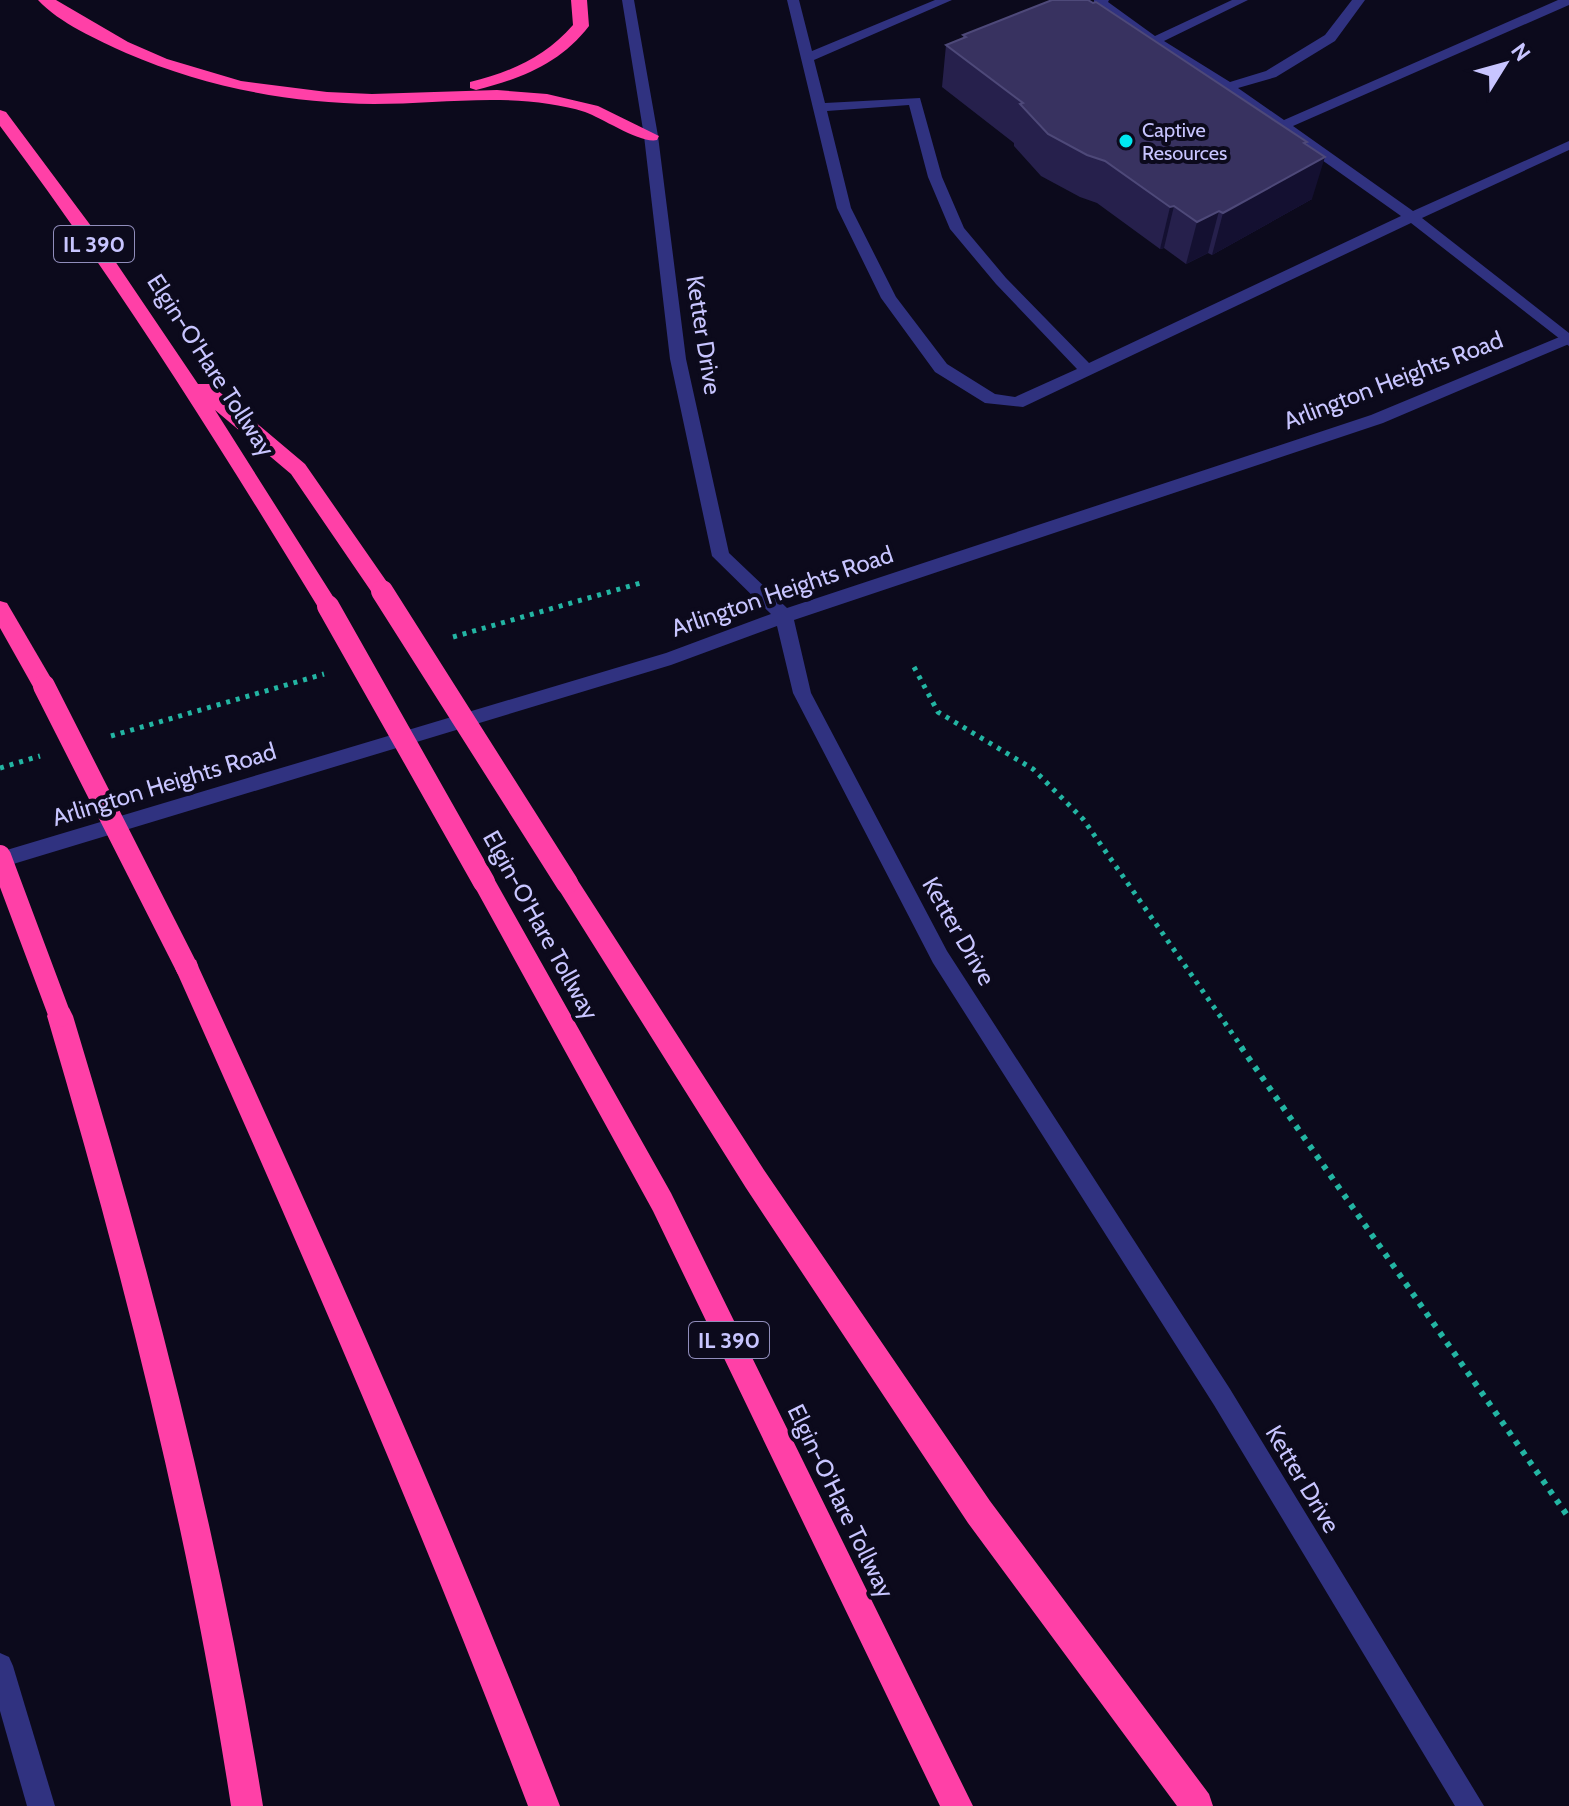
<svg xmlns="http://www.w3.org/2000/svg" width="1569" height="1806" viewBox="0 0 1569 1806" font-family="Cabin,sans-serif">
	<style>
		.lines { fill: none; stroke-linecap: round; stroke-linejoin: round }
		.path-far1 { stroke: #23b5a3; stroke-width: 5; stroke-dasharray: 4 6; stroke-linecap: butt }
		.path { stroke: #23b5a3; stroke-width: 6; stroke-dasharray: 5 7; stroke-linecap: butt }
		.service { fill: #303280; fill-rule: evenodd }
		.tertiary { fill: #303280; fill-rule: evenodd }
		.motorway { fill: #ff40a7; fill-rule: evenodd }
		.motorway-bridge { stroke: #ff40a7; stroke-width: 22 }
		.wall { fill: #26204c }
		.shaded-wall { fill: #141031 }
		.building { fill: #383260; stroke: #4e4979; stroke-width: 2 }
		.poi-dot { fill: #00e7f0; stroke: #0c0a1c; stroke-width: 3 }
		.labels { text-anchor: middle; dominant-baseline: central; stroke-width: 8; stroke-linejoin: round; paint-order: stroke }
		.far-poi-label { font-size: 20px; fill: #c8c5ff; stroke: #0c0a1c; text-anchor: start }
		.shield { fill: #0c0a1c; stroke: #908dbb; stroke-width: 2 }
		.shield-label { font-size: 22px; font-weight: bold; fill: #c8c5ff }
		.street-label { font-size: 24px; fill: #c8c5ff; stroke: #0c0a1c }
	</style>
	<rect width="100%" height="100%" fill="#0c0a1c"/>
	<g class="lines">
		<g class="path-far1">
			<polyline points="453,637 644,582"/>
			<polyline points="914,667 938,712 1033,769 1083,819 1243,1049"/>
			<polyline points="111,736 324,674"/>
			<polyline points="0,768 40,756"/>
		</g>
		<polyline class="path" points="1241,1047 1569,1518"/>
		<path class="service" d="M 787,0 L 799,0 L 812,51 L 935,0 L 952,0 L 814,60 L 825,103 L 920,98 L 942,177 L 964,228 L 1006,278 L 1089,363 L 1401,216 L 1223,90 L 1094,5 L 1094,0 L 1109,0 L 1108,2 L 1155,36 L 1232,0 L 1248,0 L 1164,41 L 1230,82 L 1266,71 L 1325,35 L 1352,0 L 1365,0 L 1335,41 L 1276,77 L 1238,88 L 1284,120 L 1558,0 L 1569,0 L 1569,5 L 1293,126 L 1413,211 L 1569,141 L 1569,150 L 1422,218 L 1569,333 L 1569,346 L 1411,223 L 1023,407 L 985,403 L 935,372 L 881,298 L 837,208 ZM 909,105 L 928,177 L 950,229 L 996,284 L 1077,369 L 1015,397 L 995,394 L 947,364 L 896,297 L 851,208 L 827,111 Z"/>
		<g class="tertiary">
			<polygon points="622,0 634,0 658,136 686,359 729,553 787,608 1371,415 1569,333 1569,344 1383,423 794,620 811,693 947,951 1230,1389 1484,1806 1455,1806 1214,1405 933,963 793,693 777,626 671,665 0,868 0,852 666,653 771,614 712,556 670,359 644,136"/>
			<polygon points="0,1653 9,1657 13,1666 55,1806 27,1806 0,1711"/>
		</g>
		<g class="motorway">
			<path d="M 38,0 L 56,0 L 128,42 L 167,59 L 241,81 L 327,92 L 372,94 L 497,90 L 547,94 L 598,106 L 659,136 L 657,140 C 641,144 602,118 585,112 C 573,108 561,106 549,104 C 491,95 432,104 374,104 C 288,103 205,87 126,53 C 98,40 59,23 38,0 Z"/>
			<path d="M 571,0 L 587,0 L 589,26 C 560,64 520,79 476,90 L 470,88 L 470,82 C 511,72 545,57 573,25 Z"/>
			<path d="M 0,110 L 6,112 L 94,230 L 198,384 L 210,384 L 305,464 L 389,585 L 393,591 L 389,597 L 375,597 L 291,474 L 215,410 L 339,606 L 335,612 L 321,612 C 220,446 117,282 0,126 Z"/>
			<polygon points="0,601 7,603 52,680 55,686 52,692 44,694 36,692 0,628"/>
			<polygon points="484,872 492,875 671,1193 973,1806 940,1806 653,1211 472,882 476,875"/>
			<polygon points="567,873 575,876 764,1170 990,1501 1209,1794 1213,1806 1177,1806 968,1523 746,1188 559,890 555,883 559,876"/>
			<path d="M 187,957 L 196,960 L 199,968 C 326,1245 450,1522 560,1806 L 528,1806 C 420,1523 299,1245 175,968 L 178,960 Z"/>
			<path d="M 60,1005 L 69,1008 L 73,1016 C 152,1276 220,1537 263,1806 L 231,1806 C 190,1537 124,1276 47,1016 L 51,1008 Z"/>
		</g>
		<g class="motorway-bridge">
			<polyline points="382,591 567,883"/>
			<polyline points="328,606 484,882"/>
			<polyline points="44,686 187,968"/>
			<polyline points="0,856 60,1016"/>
		</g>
	</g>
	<polygon class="wall" points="963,35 1306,144 1312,199 1212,255 1208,253 1186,264 1164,248 1160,249 1097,203 1080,197 1041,176 1014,146 1014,143 942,87 946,45 963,38"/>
	<g class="shaded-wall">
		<polygon points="1307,142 1297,172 1325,157 1312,199 1212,255 1223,213"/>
		<polygon points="1174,206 1164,248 1160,249 1170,207"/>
		<polygon points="1219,211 1208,253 1186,264 1197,222"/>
	</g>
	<polygon class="building" points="1052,0 1088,0 1093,3 1096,2 1307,142 1304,143 1325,157 1223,213 1219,211 1197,222 1174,206 1170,207 1105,161 1087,155 1048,134 1020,104 1023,103 946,45 966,37 963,35"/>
	<circle class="poi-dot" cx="1126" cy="141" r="8"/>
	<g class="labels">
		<g class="far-poi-label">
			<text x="1142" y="130">Captive<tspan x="1142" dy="23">Resources</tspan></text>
		</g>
		<g class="shield">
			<rect x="54" y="226" width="80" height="36" rx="6"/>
			<rect x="689" y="1322" width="80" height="36" rx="6"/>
		</g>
		<g class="shield-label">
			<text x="94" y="244">IL 390</text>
			<text x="729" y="1340">IL 390</text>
		</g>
		<g class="street-label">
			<text transform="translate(704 335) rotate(81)">Ketter Drive</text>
			<text transform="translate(211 365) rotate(57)">Elgin-O'Hare Tollway</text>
			<text transform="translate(1393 380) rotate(-21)">Arlington Heights Road</text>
			<text transform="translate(782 591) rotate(-19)">Arlington Heights Road</text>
			<text transform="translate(164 784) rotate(-17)">Arlington Heights Road</text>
			<text transform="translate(541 925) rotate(61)">Elgin-O'Hare Tollway</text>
			<text transform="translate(959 931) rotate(60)">Ketter Drive</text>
			<text transform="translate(1303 1479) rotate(59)">Ketter Drive</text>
			<text transform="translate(841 1501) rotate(64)">Elgin-O'Hare Tollway</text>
		</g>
	</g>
	<g transform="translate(1505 64) rotate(53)" stroke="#0c0a1c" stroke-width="6" paint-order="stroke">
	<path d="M0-6L14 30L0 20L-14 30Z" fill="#c8c5ff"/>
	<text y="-12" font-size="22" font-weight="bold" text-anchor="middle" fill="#c8c5ff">N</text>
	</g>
</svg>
